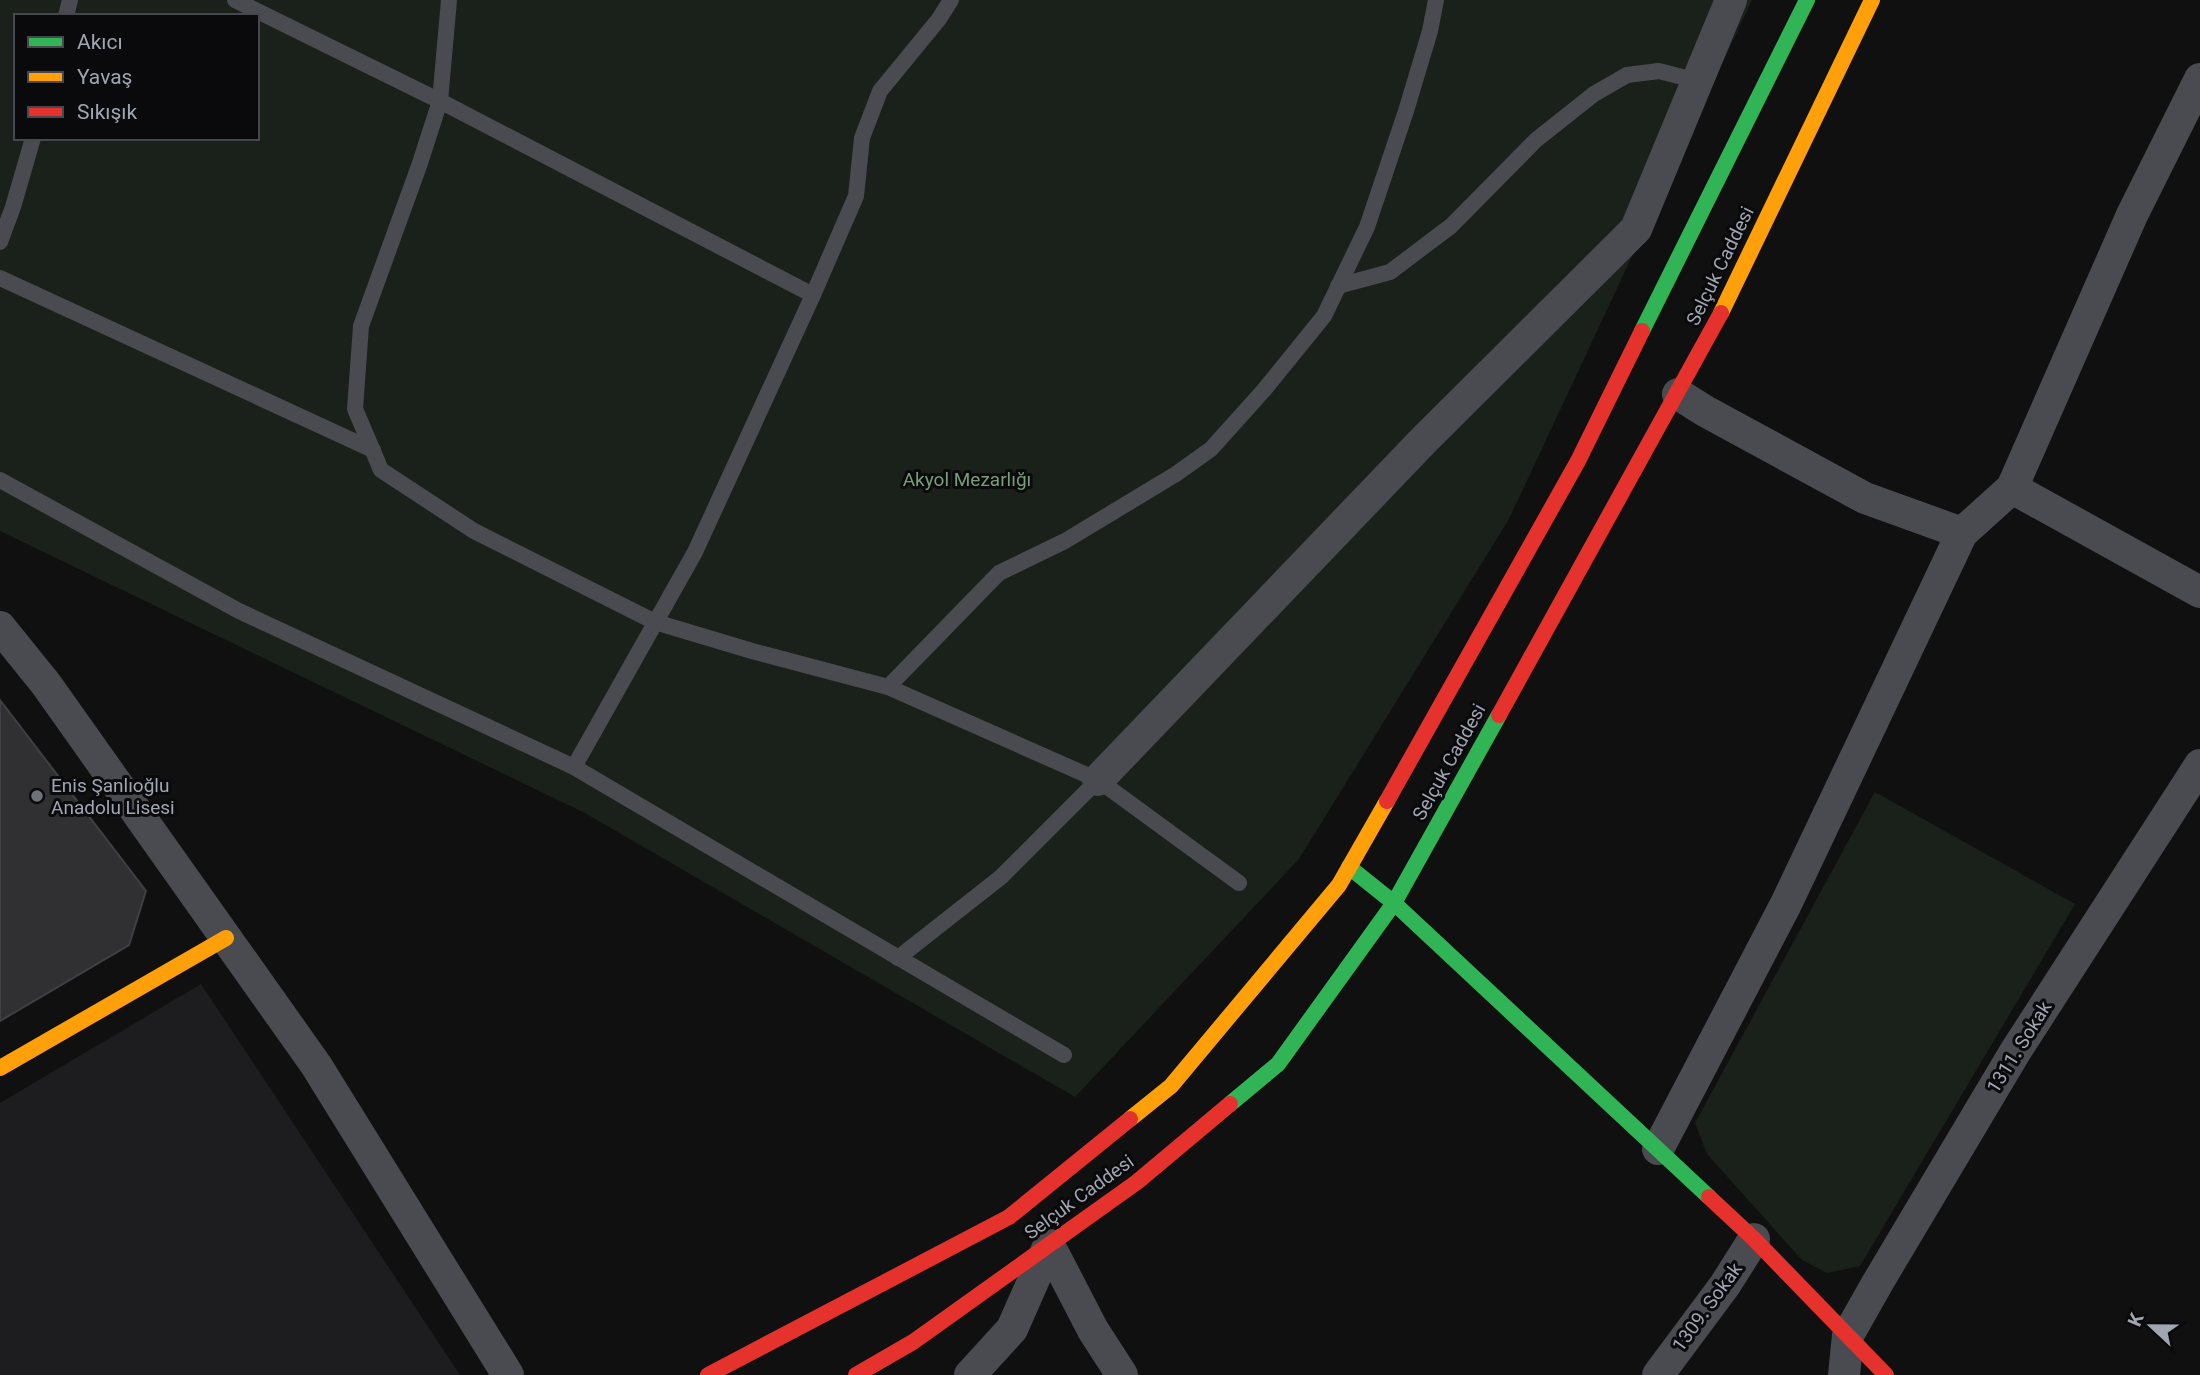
<svg xmlns="http://www.w3.org/2000/svg" width="2200" height="1375" viewBox="0 0 2200 1375" font-family="Roboto,sans-serif">
	<style>
		.built { fill: #1d1d1f }
		.green { fill: #1a211b; fill-rule: evenodd }
		.building { fill: #303033; stroke: #3e4044; stroke-width: 2 }
		.lines { fill: none; stroke-linecap: round; stroke-linejoin: round }
		.lane { stroke: #4a4b50; stroke-width: 16 }
		.street { stroke: #4a4b50; stroke-width: 32 }
		.fast { stroke: #30b455; stroke-width: 16 }
		.slow { stroke: #ff9f0a; stroke-width: 16 }
		.jam { stroke: #e5322d; stroke-width: 16 }
		.poi-dot { fill: #6e7179; stroke: #0a0a0c; stroke-width: 2.5 }
		.labels { text-anchor: middle; dominant-baseline: central; stroke-width: 6; stroke-linejoin: round; paint-order: stroke }
		.street-label { font-size: 19px; fill: #a0a5b2; stroke: #0a0a0c }
		.park-label { font-size: 19px; fill: #769e79; stroke: #0a0a0c }
		.poi-label { font-size: 19px; fill: #a0a5b2; stroke: #0a0a0c; text-anchor: start }
	</style>
	<rect width="100%" height="100%" fill="#101010"/>
	<polygon class="built" points="201,984 460,1375 0,1375 0,1103"/>
	<g class="green">
		<path d="M 0,0 L 1752,0 L 1509,519 L 1299,859 L 1075,1097 L 585,813 L 0,531 ZM 16,16 L 257,16 L 257,138 L 16,138 Z"/>
		<polygon points="1875,792 2075,904 1860,1266 1827,1273 1802,1260 1707,1154 1695,1123"/>
	</g>
	<polygon class="building" points="0,700 146,891 129,945 0,1021"/>
	<g class="lines">
		<g class="lane">
			<polyline points="235,0 440,101 813,295"/>
			<polyline points="449,0 440,101 419,166 361,326 355,409 381,470 474,531 655,622 752,651 888,687 1098,780 1239,883"/>
			<polyline points="66,16 70,0"/>
			<polyline points="0,242 13,207 33,138"/>
			<polyline points="0,278 373,450"/>
			<polyline points="1338,286 1390,272 1451,226 1536,140 1594,94 1627,75 1659,71 1698,81"/>
			<polyline points="0,480 239,611 574,767 1064,1055"/>
			<polyline points="888,687 999,573 1065,541 1176,474 1211,449 1264,390 1324,316 1367,227 1406,111 1430,31 1436,0"/>
			<polyline points="574,767 695,552 813,295 856,196 862,138 880,91 939,19 951,0"/>
			<polyline points="898,958 1001,877 1098,780"/>
		</g>
		<g class="street">
			<polyline points="1678,394 1705,411 1865,498 1962,533"/>
			<polyline points="2012,488 2200,592"/>
			<polyline points="0,627 46,684 316,1065 508,1375"/>
			<polyline points="1098,780 1423,441 1636,229 1731,0"/>
			<polyline points="1658,1149 1786,904 1962,533 2012,488 2132,215 2200,79"/>
			<polyline points="1049,1245 1093,1330 1122,1375"/>
			<polyline points="970,1375 1012,1329 1049,1245"/>
			<polyline points="1658,1375 1725,1285 1754,1239"/>
			<polyline points="1844,1375 1848,1335 1878,1282 2015,1052 2200,765"/>
		</g>
		<g class="fast">
			<polyline points="1642,331 1807,0"/>
			<polyline points="1349,867 1394,903 1709,1197"/>
			<polyline points="1230,1104 1278,1064 1394,903 1499,715"/>
		</g>
		<g class="slow">
			<polyline points="1721,313 1872,0"/>
			<polyline points="0,1068 226,938"/>
			<polyline points="1130,1119 1171,1086 1339,885 1387,801"/>
		</g>
		<g class="jam">
			<polyline points="1499,715 1721,313"/>
			<polyline points="1387,801 1578,461 1642,331"/>
			<polyline points="1709,1197 1754,1239 1886,1375"/>
			<polyline points="708,1375 1009,1217 1130,1119"/>
			<polyline points="856,1375 913,1342 1137,1182 1230,1104"/>
		</g>
	</g>
	<circle class="poi-dot" cx="37" cy="796" r="7"/>
	<g class="labels">
		<g class="street-label">
			<text transform="translate(1720 266) rotate(-64)">Selçuk Caddesi</text>
			<text transform="translate(1449 762) rotate(-61)">Selçuk Caddesi</text>
			<text transform="translate(2019 1047) rotate(-58)">1311. Sokak</text>
			<text transform="translate(1079 1197) rotate(-36)">Selçuk Caddesi</text>
			<text transform="translate(1707 1307) rotate(-54)">1309. Sokak</text>
		</g>
		<g class="park-label">
			<text x="967" y="479">Akyol Mezarlığı</text>
		</g>
		<g class="poi-label">
			<text x="51" y="785">Enis Şanlıoğlu<tspan x="51" dy="22">Anadolu Lisesi</tspan></text>
		</g>
	</g>
	<rect x="14" y="14" width="245" height="126" fill="#0a0a0c" stroke="#46484e" stroke-width="2"/>
	<rect x="28" y="37" width="35" height="10" fill="#30b455" stroke="#46484e" stroke-width="2"/>
	<text x="77" y="49" font-size="21" fill="#a0a5b2">Akıcı</text>
	<rect x="28" y="72" width="35" height="10" fill="#ff9f0a" stroke="#46484e" stroke-width="2"/>
	<text x="77" y="84" font-size="21" fill="#a0a5b2">Yavaş</text>
	<rect x="28" y="107" width="35" height="10" fill="#e5322d" stroke="#46484e" stroke-width="2"/>
	<text x="77" y="119" font-size="21" fill="#a0a5b2">Sıkışık</text>
	<g transform="translate(2151 1326) rotate(292)" stroke="#0a0a0c" stroke-width="5" paint-order="stroke">
	<path d="M0-5L12 26L0 18L-12 26Z" fill="#a0a5b2"/>
	<text y="-10" font-size="19" font-weight="bold" text-anchor="middle" fill="#a0a5b2">K</text>
	</g>
</svg>
